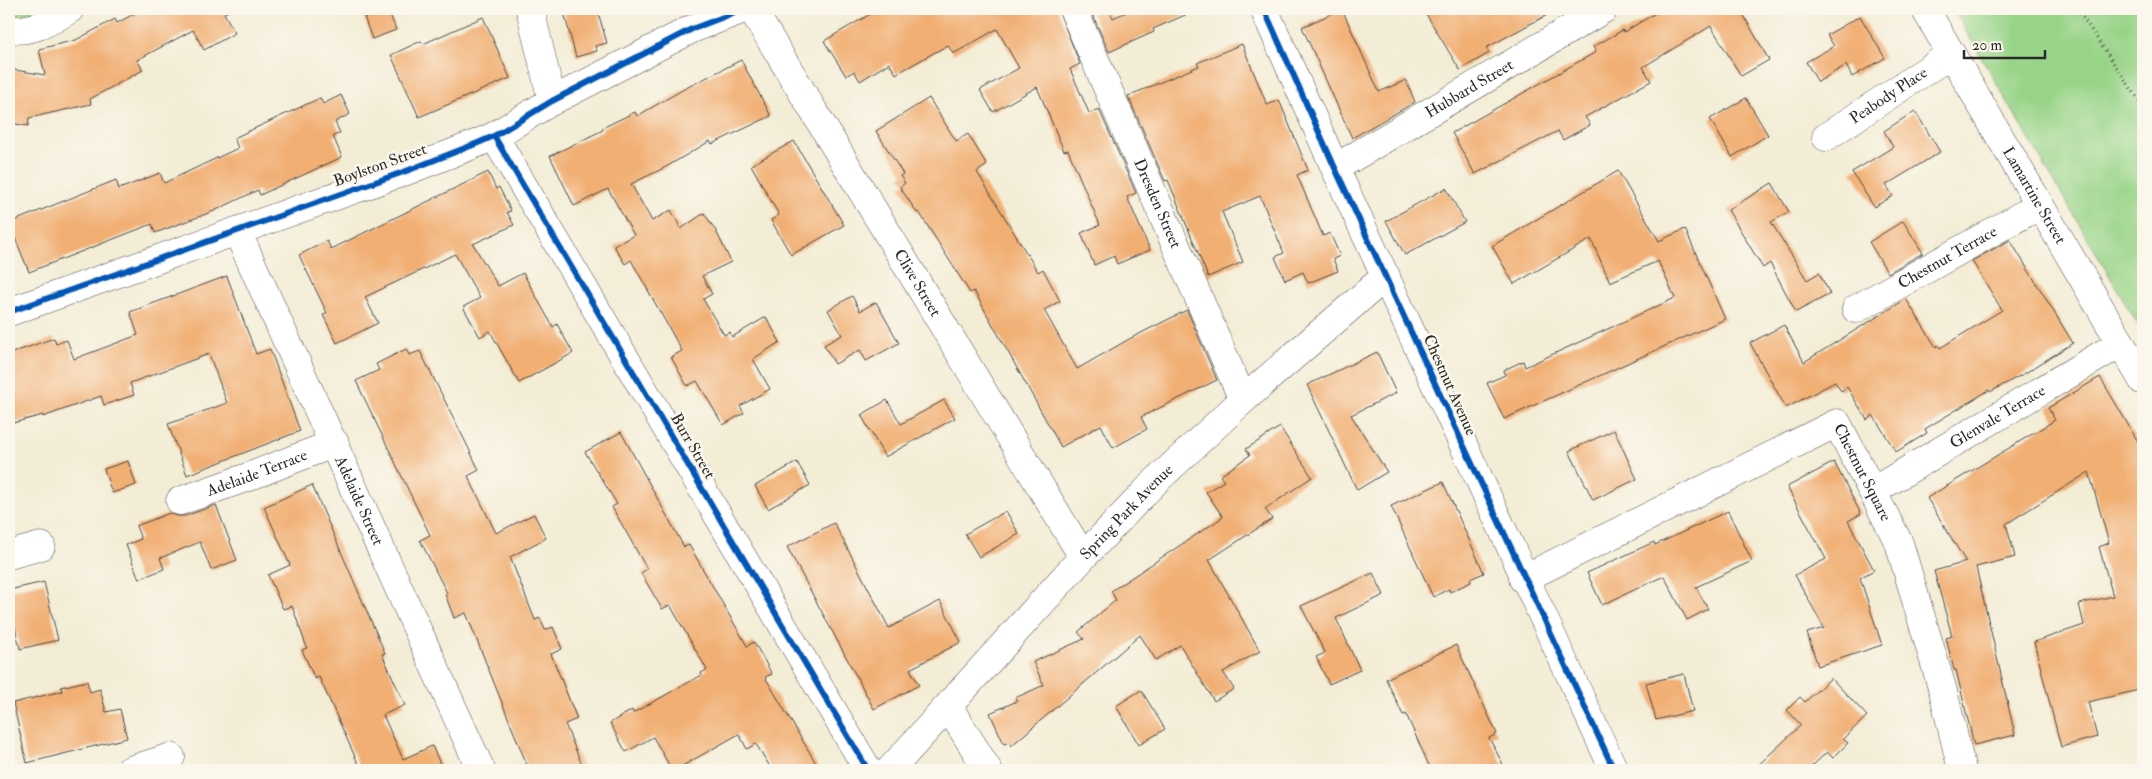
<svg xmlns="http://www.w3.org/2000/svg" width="2152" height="779" viewBox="0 0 2152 779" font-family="'IM FELL Double Pica',serif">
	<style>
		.green { fill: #98d488; stroke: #62805a }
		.building { fill: #f1af73 }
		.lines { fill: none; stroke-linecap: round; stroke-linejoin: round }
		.minor-casing { stroke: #494845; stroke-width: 29 }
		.tertiary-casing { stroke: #494845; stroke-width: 29 }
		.path { stroke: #494845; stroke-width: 3; stroke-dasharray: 1 4; stroke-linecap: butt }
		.minor { stroke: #fff; stroke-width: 28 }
		.tertiary { stroke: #fff; stroke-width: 28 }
		.cycleway-casing { stroke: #fbf7ec; stroke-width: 9 }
		.cycleway { stroke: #0057b8; stroke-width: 6 }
		.labels { text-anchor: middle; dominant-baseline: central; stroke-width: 5; stroke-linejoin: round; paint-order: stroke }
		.street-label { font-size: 16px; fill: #2b2b2b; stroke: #fbf7ec }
	</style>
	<rect width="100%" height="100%" fill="#fbf7ec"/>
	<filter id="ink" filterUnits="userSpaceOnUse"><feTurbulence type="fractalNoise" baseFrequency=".02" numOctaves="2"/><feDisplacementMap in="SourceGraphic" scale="10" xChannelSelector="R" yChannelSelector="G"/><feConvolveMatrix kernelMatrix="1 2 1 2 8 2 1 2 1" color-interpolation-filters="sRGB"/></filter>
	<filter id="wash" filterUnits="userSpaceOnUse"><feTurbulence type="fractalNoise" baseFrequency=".0096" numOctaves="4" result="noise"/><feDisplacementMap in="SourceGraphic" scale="20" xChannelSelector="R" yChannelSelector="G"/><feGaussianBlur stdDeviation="1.12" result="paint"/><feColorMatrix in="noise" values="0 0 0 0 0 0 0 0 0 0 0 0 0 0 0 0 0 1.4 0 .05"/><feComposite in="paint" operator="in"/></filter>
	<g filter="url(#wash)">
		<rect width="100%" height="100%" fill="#f3edd6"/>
		<g class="green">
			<polygon points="9,9 46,9 32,16 9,19"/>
			<polygon points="1953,9 2136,9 2143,19 2143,333"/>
		</g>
		<g id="blocks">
			<g class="building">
				<polygon points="143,9 233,9 224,13 235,33 204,50 193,30 137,60 143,70 90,99 91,104 29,118 28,126 9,123 9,69 45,75 39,49 76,40 115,19 117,23"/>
				<polygon points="388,9 396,30 372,39 364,17"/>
				<polygon points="563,9 597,9 607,43 595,46 597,51 576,57"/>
				<polygon points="879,9 1058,9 1080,64 1070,69 1089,113 1099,109 1136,193 1127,197 1150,250 1117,264 1114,256 1094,265 1081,233 1100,225 1068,150 1064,151 1037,87 993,112 980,90 1019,68 997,29 953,54 948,45 896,74 889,63 860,81 854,71 846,76 824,41"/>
				<polygon points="1090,9 1109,9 1113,18 1133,9 1199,9 1153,29 1154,32 1109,52"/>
				<polygon points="1342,9 1379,92 1406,80 1415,102 1352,138 1302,27"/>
				<polygon points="1423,9 1558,9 1486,48 1489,53 1460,70"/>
				<polygon points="1662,9 1740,9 1769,60 1741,76 1711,26 1643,67 1651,81 1585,117 1590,125 1563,140 1558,131 1475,174 1452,133 1596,52 1593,47 1623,30 1624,32"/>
				<polygon points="1860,16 1885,58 1852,77 1846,65 1818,82 1806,62 1834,46 1827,35"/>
				<polygon points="483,17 510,78 419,117 391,55 421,41 423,44"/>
				<polygon points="1242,44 1267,105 1279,100 1308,170 1297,175 1323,236 1330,233 1340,256 1333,259 1338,271 1308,283 1303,272 1285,280 1275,257 1284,253 1260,196 1222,212 1243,262 1208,277 1168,180 1165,181 1128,96 1199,66 1197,63"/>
				<polygon points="741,60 771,116 712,144 710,141 666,167 631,184 652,221 671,210 681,229 704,213 716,231 731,262 702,276 712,294 703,299 724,335 730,332 732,337 766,317 780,342 753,359 770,389 740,406 744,413 723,425 697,381 687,386 671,357 682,351 631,260 625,264 614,246 634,235 608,189 574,206 550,156 603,130 602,128 635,112 637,116 684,89"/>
				<polygon points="341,95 350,114 335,122 340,133 333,136 342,157 260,195 258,190 214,211 155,233 152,224 29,272 9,223 116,180 119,189 160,173 164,183 238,148 234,138 320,98 323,104"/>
				<polygon points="929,98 956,141 968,134 987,165 977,172 1038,272 1043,269 1060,301 1044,310 1077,369 1131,338 1187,310 1217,380 1141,417 1147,429 1113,448 1101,425 1061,447 974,291 970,293 919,212 917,213 900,187 905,183 900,176 903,174 876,131"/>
				<polygon points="1746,98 1768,135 1732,157 1710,119"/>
				<polygon points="1915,111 1940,152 1886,185 1893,196 1874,207 1852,172 1893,147 1884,131"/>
				<polygon points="794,141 844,225 791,255 771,220 779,215 751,165"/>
				<polygon points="1618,171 1659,241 1685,229 1725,319 1504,419 1487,383 1505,375 1504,370 1523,361 1525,367 1675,298 1658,261 1610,282 1591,239 1514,284 1492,246"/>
				<polygon points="488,172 496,189 499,187 511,211 507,212 514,225 473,244 498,286 523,273 553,327 557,324 573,353 519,383 490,331 480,337 463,307 480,298 455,254 365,297 378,323 337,343 323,315 327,313 299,255 327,241 331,249"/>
				<polygon points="1772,183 1789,212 1771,222 1807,280 1819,273 1830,294 1796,312 1770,263 1763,268 1728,210"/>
				<polygon points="1446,188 1465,222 1405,255 1386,221"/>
				<polygon points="1903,221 1923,253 1888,273 1869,242"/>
				<polygon points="2010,240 2073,343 2027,372 1990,392 1989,390 1925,429 1927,433 1896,452 1873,415 1867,420 1847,387 1841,391 1835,382 1786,408 1750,343 1784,325 1804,362 1906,299 1936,347 1938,345 1940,348 2002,310 1972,261"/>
				<polygon points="227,276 256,354 270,349 300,431 187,475 168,424 227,403 209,354 130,383 134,395 104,405 101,396 43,417 43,415 9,424 9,354 54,338 56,344 67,340 74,359 138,335 130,312"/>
				<polygon points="852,296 860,311 876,302 899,343 866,361 860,350 835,364 824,345 842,335 828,310"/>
				<polygon points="406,349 409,355 420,351 468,447 479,470 468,476 496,533 534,514 546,538 510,557 535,620 540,618 545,630 553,627 562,649 551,654 577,719 565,724 584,770 529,770 466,613 454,618 445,594 447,593 420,540 430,535 356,381 379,370 376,364"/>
				<polygon points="1377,352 1396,393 1351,415 1387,472 1357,490 1307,385"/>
				<polygon points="2100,377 2143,450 2143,689 2088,702 2097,737 2061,747 2034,642 2084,625 2079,604 2113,596 2099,547 2109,543 2089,472 2006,524 2015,557 1976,567 2015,735 1974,745 1956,670 1954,670 1946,638 1952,636 1934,571 1966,562 1927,498 2055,420 2048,408"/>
				<polygon points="887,400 901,424 944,400 955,418 885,457 861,415"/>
				<polygon points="1280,427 1312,477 1265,509 1272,519 1209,560 1260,651 1223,672 1234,689 1214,701 1180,645 1156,660 1140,635 1011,746 1009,742 1004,744 990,713 1017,701 1015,698 1044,685 1033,662 1084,639 1078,632 1116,600 1111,591 1223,517 1206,492 1224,481 1220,476 1250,455 1246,449"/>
				<polygon points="1614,430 1637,479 1593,500 1569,451"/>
				<polygon points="621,432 684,547 689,545 747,646 754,642 772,674 765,677 820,770 772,770 756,744 747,749 739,734 675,770 672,770 653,737 626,752 610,723 632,710 633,713 702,675 701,673 707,670 670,605 662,609 641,573 647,569 612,507 617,504 585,452"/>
				<polygon points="128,461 136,485 112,493 104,469"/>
				<polygon points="797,462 810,485 768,509 755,486"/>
				<polygon points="1834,462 1861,514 1848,521 1874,570 1860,578 1882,645 1818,666 1807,633 1824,628 1795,575 1826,559 1787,487"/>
				<polygon points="1443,482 1484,573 1470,579 1471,582 1450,592 1449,589 1433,597 1391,506"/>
				<polygon points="312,485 385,653 382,654 405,705 383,715 403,759 432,746 443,770 361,770 319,677 315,679 302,650 307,648 292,606 283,609 268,575 290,565 264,507"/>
				<polygon points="216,505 237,560 211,570 200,542 160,558 164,569 139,579 126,545 141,539 136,526 170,513 177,516 185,516"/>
				<polygon points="1006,511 1019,534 979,557 965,534"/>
				<polygon points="1728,511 1752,561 1696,587 1708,609 1687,620 1664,576 1602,605 1587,573 1654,542 1655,545"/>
				<polygon points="834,523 889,628 940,601 961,642 910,669 919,685 874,709 787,547"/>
				<polygon points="1373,573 1384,595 1336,618 1360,670 1329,684 1316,657 1325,653 1301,606"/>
				<polygon points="44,582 58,640 20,649 9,600 9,590"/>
				<polygon points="1456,645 1497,734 1489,738 1506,770 1431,770 1406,714 1403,715 1386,679"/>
				<polygon points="1684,674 1693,711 1656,720 1646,683"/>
				<polygon points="1831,678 1867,716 1843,739 1848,743 1833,758 1827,752 1808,770 1753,770 1801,725 1787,710 1800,697 1805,702"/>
				<polygon points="87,681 90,692 100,689 106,712 120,709 127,738 27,763 13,703 62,691 61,687"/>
				<polygon points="1141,690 1165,729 1139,745 1116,706"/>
			</g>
		</g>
	</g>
	<g filter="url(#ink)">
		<use href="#blocks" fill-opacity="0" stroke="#494845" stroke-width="1"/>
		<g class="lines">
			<defs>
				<g id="minor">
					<polyline points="530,9 552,101"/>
					<path id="s1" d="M 752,9 L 1083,557"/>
					<path id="s2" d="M 1073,9 L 1243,400"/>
					<polyline points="1264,9 1335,168 1614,770"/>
					<path d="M 9,29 C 31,33 52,21 70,9"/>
					<polyline points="494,136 868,770"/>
					<path id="s3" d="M 1826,137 L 1951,54"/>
					<path id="s4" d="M 1335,168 L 1604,9"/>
					<path id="s5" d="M 237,231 L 481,770"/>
					<path id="s6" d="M 1856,309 L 2040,205"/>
					<path id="s7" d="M 1873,491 L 2121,343"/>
					<path id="s8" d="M 180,501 L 248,477 L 335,443"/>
					<polyline points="9,555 41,546"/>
					<path id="s9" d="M 1523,579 L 1837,423 L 1899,543 L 1943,691 L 1962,770"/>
					<polyline points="948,706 988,770"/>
					<polyline points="130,770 171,757"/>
					<path id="s10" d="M 890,770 L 1083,557 L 1156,481 L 1243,400 L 1386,276"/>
				</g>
				<g id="tertiary">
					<path id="s11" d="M 1925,9 L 2143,381"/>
					<polyline points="9,312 409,170 478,143 494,136 552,101 692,29 744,9"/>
				</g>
			</defs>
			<use href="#minor" class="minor-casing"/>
			<use href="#tertiary" class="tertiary-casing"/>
			<polyline class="path" points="2077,9 2143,106"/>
			<use href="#minor" class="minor"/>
			<use href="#tertiary" class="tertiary"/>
			<defs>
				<g id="cycleway">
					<polyline points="1264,9 1335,168 1614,770"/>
					<polyline points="494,136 868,770"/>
					<polyline points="9,312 409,170 478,143 494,136 552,101 692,29 744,9"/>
				</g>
			</defs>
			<use href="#cycleway" class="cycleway-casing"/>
			<use href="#cycleway" class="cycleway"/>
		</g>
	</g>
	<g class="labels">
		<g class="street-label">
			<text stroke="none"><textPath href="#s4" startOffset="156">Hubbard Street</textPath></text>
			<text stroke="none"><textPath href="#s3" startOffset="75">Peabody Place</textPath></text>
			<text transform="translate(380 165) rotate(-20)">Boylston Street</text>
			<text stroke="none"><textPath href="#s11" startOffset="216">Lamartine Street</textPath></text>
			<text stroke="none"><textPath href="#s2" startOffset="212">Dresden Street</textPath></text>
			<text stroke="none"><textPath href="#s6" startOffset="105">Chestnut Terrace</textPath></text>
			<text stroke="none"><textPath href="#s1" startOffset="320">Clive Street</textPath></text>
			<text transform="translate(1450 385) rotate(66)">Chestnut Avenue</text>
			<text stroke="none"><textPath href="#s7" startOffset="145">Glenvale Terrace</textPath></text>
			<text transform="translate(693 446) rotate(60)">Burr Street</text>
			<text stroke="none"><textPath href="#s8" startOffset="82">Adelaide Terrace</textPath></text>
			<text stroke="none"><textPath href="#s9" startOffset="406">Chestnut Square</textPath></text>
			<text stroke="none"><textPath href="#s5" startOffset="296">Adelaide Street</textPath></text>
			<text stroke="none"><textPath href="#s10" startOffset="350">Spring Park Avenue</textPath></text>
		</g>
	</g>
	<rect width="2152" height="779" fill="none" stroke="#fbf7ec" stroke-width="30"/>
	<path d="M1964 50v8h81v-8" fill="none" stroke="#2b2b2b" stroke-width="2.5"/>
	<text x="1972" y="50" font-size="15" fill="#2b2b2b" stroke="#fbf7ec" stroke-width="4" paint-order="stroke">20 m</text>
</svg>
